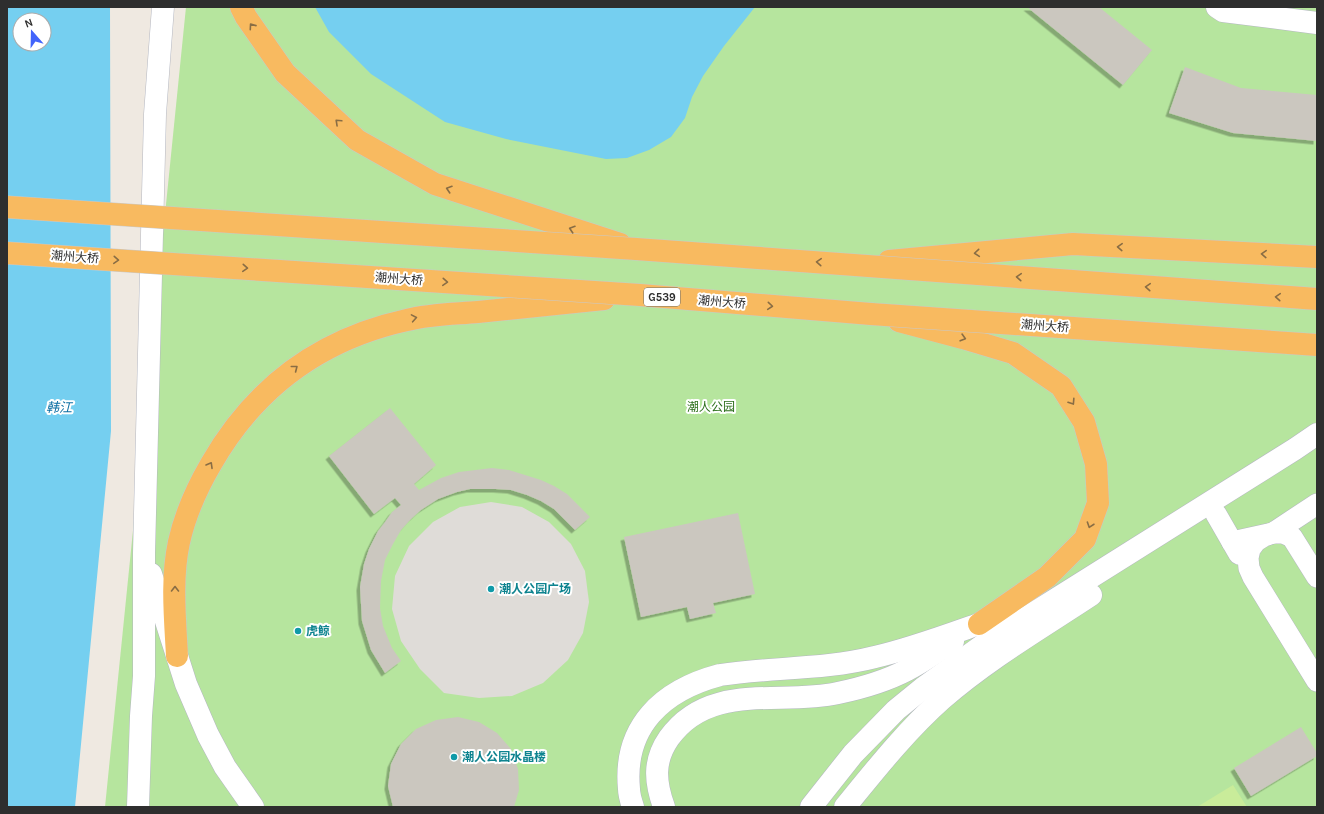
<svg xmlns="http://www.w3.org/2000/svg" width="1324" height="814" viewBox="0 0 1324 814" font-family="Karla,'Noto Sans SC',sans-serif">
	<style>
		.green { fill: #b6e59e }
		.pitch { fill: #c9ec9a }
		.plaza { fill: #dfdcd8 }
		.water { fill: #75cff0; fill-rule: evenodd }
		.building { fill: #cbc7bf; filter: url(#shadow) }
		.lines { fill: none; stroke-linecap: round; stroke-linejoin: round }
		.minor-casing { stroke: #b4b7c1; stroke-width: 22 }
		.tertiary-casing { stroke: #b4b7c1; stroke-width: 23 }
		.trunk-casing { stroke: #c9c9c9; stroke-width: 23 }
		.minor { stroke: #fff; stroke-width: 21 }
		.tertiary { stroke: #fff; stroke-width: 22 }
		.trunk { stroke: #f8ba60; stroke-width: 22 }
		.trunk-bridge-casing { stroke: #c9c9c9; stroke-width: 23; stroke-linecap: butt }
		.trunk-bridge { stroke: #f8ba60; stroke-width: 22 }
		.oneway { stroke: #896d44 }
		.culture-dot { fill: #0f9aa8; stroke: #fff; stroke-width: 1.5 }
		.labels { text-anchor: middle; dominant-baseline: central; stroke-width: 4; stroke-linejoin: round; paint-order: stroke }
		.shield { fill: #fff; stroke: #6d6d6d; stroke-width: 1 }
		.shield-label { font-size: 11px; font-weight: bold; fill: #2e2e2e }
		.street-label { font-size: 12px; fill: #2e2e2e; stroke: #fff }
		.park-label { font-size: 12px; fill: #2c6e1b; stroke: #fff }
		.culture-label { font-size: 12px; font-weight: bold; fill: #0d838f; stroke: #fff; text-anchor: start }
		.water-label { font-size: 13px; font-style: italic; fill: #0d6fa3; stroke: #fff }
	</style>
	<defs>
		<filter id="shadow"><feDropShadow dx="-3.5" dy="3.5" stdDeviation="0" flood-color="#0004"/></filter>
	</defs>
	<rect width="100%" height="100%" fill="#efe9e1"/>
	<polygon class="green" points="186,7 1317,7 1317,807 105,807"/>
	<polygon class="pitch" points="1233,785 1247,807 1197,807"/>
	<polygon class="plaza" points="491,502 522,507 549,522 571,544 585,571 589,602 583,633 568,660 543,683 512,696 479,698 444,693 420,669 401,641 392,609 395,576 409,546 433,522 460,507"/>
	<g class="water">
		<path d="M 7,7 L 110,7 L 111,431 L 75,807 L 7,807 ZM 20,20 L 44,20 L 44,44 L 20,44 Z"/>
		<polygon points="315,7 755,7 724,46 703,76 692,97 685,118 671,137 649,150 627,158 606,159 506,139 445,122 371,74 329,32"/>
	</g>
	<g class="building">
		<polygon points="1027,7 1099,7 1152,50 1123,85"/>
		<polygon points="1185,67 1241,88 1317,95 1317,141 1233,133 1169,113"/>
		<polygon points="390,408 436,465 414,484 419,490 441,478 459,472 492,468 509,470 541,480 554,486 567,494 590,517 575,530 554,509 541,501 527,495 511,490 496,489 470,489 457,492 438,499 421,510 411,519 401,530 393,544 385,560 381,581 380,608 383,626 392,648 401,661 385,673 371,650 362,621 360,587 364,564 369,549 378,531 385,522 392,512 401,505 395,498 374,514 329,456"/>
		<polygon points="738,513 755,594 713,603 716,613 690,619 687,607 641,617 624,537"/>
		<polygon points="458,717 479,722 497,733 511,749 518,769 519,790 514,807 393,807 388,786 391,764 401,744 416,729 436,720"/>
		<polygon points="1301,727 1317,753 1317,756 1251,796 1234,768"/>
	</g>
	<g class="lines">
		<defs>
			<g id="minor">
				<polyline points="1216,514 1239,554"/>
				<polyline points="1232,542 1273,533 1317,504"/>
				<polyline points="1317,577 1292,537 1283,533 1273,533 1264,536 1256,541 1250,549 1248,558 1249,568 1253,577 1317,681"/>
			</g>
			<g id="tertiary">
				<polyline points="1217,7 1223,11 1317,23"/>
				<polyline points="151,574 186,684 208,735 225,767 253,807"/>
				<polyline points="138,807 141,716 144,676 144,553 155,114 163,7"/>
				<path d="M 633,807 C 631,801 629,795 629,789 C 623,726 663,690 720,675 C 771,667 824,670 875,657 C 910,649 945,636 979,624"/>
				<path d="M 664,807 C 655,782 653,761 669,738 C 710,681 780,706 838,693 C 862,688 886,681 907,670 C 923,662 938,651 953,641"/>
				<polyline points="811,807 853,754 896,710 923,688 986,643 1295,449 1317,434"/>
				<path d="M 845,807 C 876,769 906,731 942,699 C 988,659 1041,628 1091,595"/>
			</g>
			<g id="trunk">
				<polyline points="241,7 246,17 285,73 357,140 435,184 620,244"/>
				<polyline points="889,261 1073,244 1317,257"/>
				<polyline points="899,321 963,338 1013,353 1061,386 1084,422 1096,464 1098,503 1085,539 1047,577 979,624"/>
				<path d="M 177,656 C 175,618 171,579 179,542 C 185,515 197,488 211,464 C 255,387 320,339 407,320 C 430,314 454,314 478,312 C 520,308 562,303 604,299"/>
			</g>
		</defs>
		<use href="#minor" class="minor-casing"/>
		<use href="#tertiary" class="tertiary-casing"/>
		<use href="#trunk" class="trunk-casing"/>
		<use href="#minor" class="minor"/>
		<use href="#tertiary" class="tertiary"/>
		<use href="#trunk" class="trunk"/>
		<defs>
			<g id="trunk-bridge">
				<polyline points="7,207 636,249 1317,299"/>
				<polyline points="7,253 640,295 871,314 1317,345"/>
			</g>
		</defs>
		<use href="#trunk-bridge" class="trunk-bridge-casing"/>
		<use href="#trunk-bridge" class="trunk-bridge"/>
	</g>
	<defs><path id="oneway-chevron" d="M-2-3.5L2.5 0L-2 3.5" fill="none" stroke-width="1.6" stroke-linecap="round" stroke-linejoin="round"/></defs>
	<g class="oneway">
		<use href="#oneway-chevron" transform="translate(252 26) rotate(-125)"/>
		<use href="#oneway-chevron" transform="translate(338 122) rotate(-137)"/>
		<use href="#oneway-chevron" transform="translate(449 189) rotate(-162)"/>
		<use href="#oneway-chevron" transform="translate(572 229) rotate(-162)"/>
		<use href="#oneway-chevron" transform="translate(1120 247) rotate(-177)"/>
		<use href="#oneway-chevron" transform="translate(977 253) rotate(175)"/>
		<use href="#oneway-chevron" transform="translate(1264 254) rotate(-177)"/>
		<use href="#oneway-chevron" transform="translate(116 260) rotate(4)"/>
		<use href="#oneway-chevron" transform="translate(819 262) rotate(-176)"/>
		<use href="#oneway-chevron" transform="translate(245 268) rotate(4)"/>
		<use href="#oneway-chevron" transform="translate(1019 277) rotate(-176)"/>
		<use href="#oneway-chevron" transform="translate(445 282) rotate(4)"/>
		<use href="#oneway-chevron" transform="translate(1148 287) rotate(-176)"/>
		<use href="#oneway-chevron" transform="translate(1278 297) rotate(-176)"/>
		<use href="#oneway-chevron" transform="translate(770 306) rotate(5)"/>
		<use href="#oneway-chevron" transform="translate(414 318) rotate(-10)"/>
		<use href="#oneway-chevron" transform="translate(963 338) rotate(16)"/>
		<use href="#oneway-chevron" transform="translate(295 368) rotate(-38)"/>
		<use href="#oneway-chevron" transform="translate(1072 402) rotate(57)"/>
		<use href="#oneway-chevron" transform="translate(210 465) rotate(-60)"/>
		<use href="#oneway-chevron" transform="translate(1090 525) rotate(109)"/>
		<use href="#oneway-chevron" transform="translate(175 589) rotate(-90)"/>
	</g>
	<g class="culture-dot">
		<circle cx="491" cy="589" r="4"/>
		<circle cx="298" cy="631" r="4"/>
		<circle cx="454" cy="757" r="4"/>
	</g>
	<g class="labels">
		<rect class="shield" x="644" y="288" width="36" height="18" rx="3"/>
		<g class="shield-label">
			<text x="662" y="297">G539</text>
		</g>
		<g class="street-label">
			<text transform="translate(75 257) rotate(4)">潮州大桥</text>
			<text transform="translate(399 279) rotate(4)">潮州大桥</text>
			<text transform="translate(722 302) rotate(5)">潮州大桥</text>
			<text transform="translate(1045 326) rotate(4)">潮州大桥</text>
		</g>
		<g class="park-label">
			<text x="711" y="407">潮人公园</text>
		</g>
		<g class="culture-label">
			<text x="499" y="589">潮人公园广场</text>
			<text x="306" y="631">虎鲸</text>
			<text x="462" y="757">潮人公园水晶楼</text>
		</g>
		<g class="water-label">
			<text x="59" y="407">韩江</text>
		</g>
	</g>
	<rect width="1324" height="814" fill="none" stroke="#2e2e2e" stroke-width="16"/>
	<g transform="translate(32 32) rotate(340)"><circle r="19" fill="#ffffff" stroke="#ababab"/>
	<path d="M0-3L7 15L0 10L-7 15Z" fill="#4264fb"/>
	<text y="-6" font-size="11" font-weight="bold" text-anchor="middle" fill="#2e2e2e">N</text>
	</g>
</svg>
